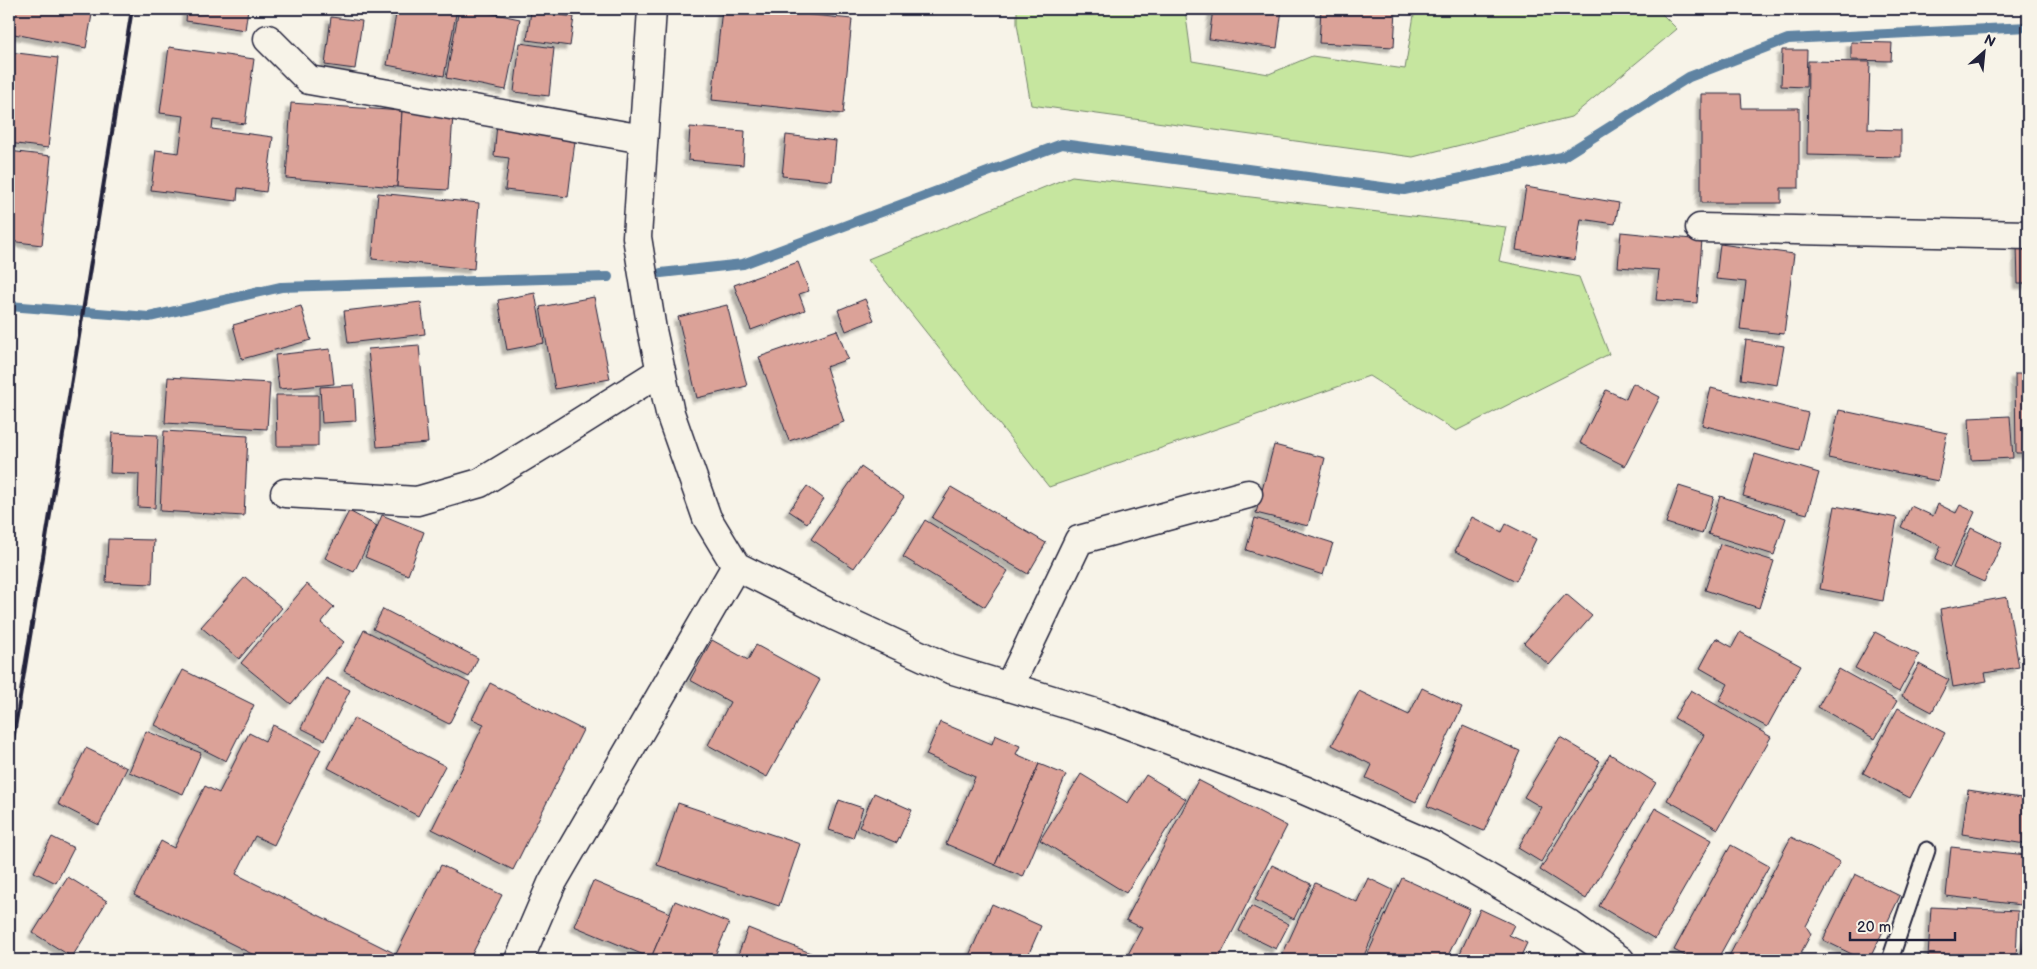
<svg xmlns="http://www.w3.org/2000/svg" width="2037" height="969" viewBox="0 0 2037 969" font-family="'Balsamiq Sans',sans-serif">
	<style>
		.green { fill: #c6e69f; stroke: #74846d }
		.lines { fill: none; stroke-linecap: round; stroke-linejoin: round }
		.stream { stroke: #5f83a2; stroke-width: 10 }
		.building { fill: #dba298; stroke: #22223b; filter: url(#shadow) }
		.lane-casing { stroke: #22223b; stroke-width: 19 }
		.street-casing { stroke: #22223b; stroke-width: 31 }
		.lane { stroke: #f7f3e8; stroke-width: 15 }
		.street { stroke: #f7f3e8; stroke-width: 28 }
		.rail { stroke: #22223b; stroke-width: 4 }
	</style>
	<defs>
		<filter id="shadow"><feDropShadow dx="-4.5" dy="4.5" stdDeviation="1" flood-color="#0004"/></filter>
	</defs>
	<rect width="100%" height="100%" fill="#f7f3e8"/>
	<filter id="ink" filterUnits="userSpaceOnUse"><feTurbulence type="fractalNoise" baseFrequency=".02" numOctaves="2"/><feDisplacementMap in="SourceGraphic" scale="10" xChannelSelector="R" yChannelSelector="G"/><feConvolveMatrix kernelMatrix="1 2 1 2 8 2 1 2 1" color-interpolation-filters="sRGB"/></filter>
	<g filter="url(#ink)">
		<g class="green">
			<polygon points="1017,9 1185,9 1192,61 1269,74 1312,56 1405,69 1415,9 1657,9 1677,29 1571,117 1413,157 1031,105 1017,24"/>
			<polygon points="1072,176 1506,227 1499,261 1579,277 1609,354 1456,431 1369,376 1049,487 868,259"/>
		</g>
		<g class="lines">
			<g class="stream">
				<polyline points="661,273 743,264 1062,144 1404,190 1562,157 1689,77 1788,39 2028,27"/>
				<polyline points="9,306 149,317 281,287 608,277"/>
			</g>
		</g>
		<g class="building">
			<polygon points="9,9 93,9 86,48 9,33"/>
			<polygon points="187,9 248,9 245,30 186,21"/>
			<polygon points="397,9 457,9 444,76 387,65"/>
			<polygon points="459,9 470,9 520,19 506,90 446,78"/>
			<polygon points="722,9 753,9 852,19 843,114 712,100"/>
			<polygon points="1213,9 1282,9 1277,48 1209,39"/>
			<polygon points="1321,9 1396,9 1394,47 1319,43"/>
			<polygon points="531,11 574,17 570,46 527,40"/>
			<polygon points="331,17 362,21 355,69 325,65"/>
			<polygon points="1851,42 1892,43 1891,61 1851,60"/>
			<polygon points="520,43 554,48 549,96 514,92"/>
			<polygon points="169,47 254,59 245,124 213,120 212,129 273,137 266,192 238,188 237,201 151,190 156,150 179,153 184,116 160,113"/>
			<polygon points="1782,50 1807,50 1806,87 1781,86"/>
			<polygon points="9,52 58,58 48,148 9,143"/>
			<polygon points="1808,61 1870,62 1868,129 1901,130 1901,157 1807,155"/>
			<polygon points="1701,94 1741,94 1742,108 1799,108 1799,188 1781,188 1781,203 1701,203"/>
			<polygon points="291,103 402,111 397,187 286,178"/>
			<polygon points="402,111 453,115 448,190 397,187"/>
			<polygon points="497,124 576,133 568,197 505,190 509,158 494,156"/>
			<polygon points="690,127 745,131 743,165 688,160"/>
			<polygon points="786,135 836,141 832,181 782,176"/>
			<polygon points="9,151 51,156 42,245 9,241"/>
			<polygon points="1526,187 1619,203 1615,224 1581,219 1575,260 1516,250"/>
			<polygon points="378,193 479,203 474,269 372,259"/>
			<polygon points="1621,232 1702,240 1697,303 1656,300 1659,270 1618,267"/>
			<polygon points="1720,244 1794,254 1784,334 1740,329 1746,282 1716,279"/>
			<polygon points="2017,245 2028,245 2028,284 2018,284"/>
			<polygon points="798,262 809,291 799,294 805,310 751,330 734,285"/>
			<polygon points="535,293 544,343 507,350 498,300"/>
			<polygon points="594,297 610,379 555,389 540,307"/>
			<polygon points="865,299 874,320 846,331 838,310"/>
			<polygon points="421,302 425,334 348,343 344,311"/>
			<polygon points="727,305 747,386 697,398 678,317"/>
			<polygon points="301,306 311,340 242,359 233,325"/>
			<polygon points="837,330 848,359 826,367 844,422 789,441 759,357"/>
			<polygon points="1746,340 1784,346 1777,385 1741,379"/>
			<polygon points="419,345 428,443 377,447 368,349"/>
			<polygon points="330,349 334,384 279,389 275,355"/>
			<polygon points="2015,374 2028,374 2028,453 2016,453"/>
			<polygon points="168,377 270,383 267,429 165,423"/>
			<polygon points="1633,383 1660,397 1625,466 1580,443 1606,390 1626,399"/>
			<polygon points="354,385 356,421 322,423 320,387"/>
			<polygon points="1711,388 1808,413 1799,450 1702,425"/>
			<polygon points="276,395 318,395 318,446 277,446"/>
			<polygon points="1839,410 1947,433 1938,481 1828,458"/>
			<polygon points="2010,416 2013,458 1971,460 1969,418"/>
			<polygon points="164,431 248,436 244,516 160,511"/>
			<polygon points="112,433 158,435 155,508 138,507 139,474 110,473"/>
			<polygon points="1274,445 1325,458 1308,526 1256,513"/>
			<polygon points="1755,454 1819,473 1807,514 1743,496"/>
			<polygon points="861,467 904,497 854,568 811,539"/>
			<polygon points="807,486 824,499 807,523 789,511"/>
			<polygon points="1679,486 1714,497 1702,534 1666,523"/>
			<polygon points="951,487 1046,543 1028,574 932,518"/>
			<polygon points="1720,496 1786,518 1774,555 1708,534"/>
			<polygon points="1938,504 1956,513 1960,505 1975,512 1950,567 1935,560 1941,546 1901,527 1911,506 1933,516"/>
			<polygon points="1835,506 1897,518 1883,601 1820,589"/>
			<polygon points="349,511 377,526 354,572 325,558"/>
			<polygon points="382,515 424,532 408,575 365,557"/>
			<polygon points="1472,517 1502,532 1506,524 1536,539 1516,581 1455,551"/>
			<polygon points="1255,518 1333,543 1323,575 1246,550"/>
			<polygon points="925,520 1008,571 985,607 903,557"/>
			<polygon points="1971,528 2002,543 1984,582 1953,568"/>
			<polygon points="108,539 154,540 152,584 106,582"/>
			<polygon points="1720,544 1774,561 1759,608 1705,590"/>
			<polygon points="245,577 282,608 239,659 201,627"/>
			<polygon points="307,584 334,607 321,623 344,642 291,704 241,663"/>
			<polygon points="1566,594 1592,616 1549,665 1524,643"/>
			<polygon points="2007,597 2019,667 1985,673 1987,681 1953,687 1940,609"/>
			<polygon points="383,609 478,658 469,677 373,629"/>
			<polygon points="364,630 470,683 449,724 344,671"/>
			<polygon points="1740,632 1801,665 1767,727 1719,701 1728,684 1700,668 1716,638 1732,647"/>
			<polygon points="1875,632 1919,655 1899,692 1855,668"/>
			<polygon points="712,640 748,660 756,645 820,680 767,777 708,745 730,702 690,680"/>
			<polygon points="1919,664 1949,680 1932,712 1902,696"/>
			<polygon points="1839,669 1897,701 1875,739 1818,707"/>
			<polygon points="183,670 254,705 226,761 155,725"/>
			<polygon points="326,678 350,690 325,740 301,728"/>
			<polygon points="490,683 583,730 513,870 432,829 484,724 472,719"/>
			<polygon points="1422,688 1462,707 1416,802 1366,778 1372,765 1332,745 1359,691 1409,715"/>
			<polygon points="1691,690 1771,737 1718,829 1667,800 1704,735 1674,718"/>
			<polygon points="1898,708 1945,733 1910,798 1863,773"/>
			<polygon points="354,718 445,766 418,816 328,768"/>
			<polygon points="940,722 992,744 995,735 1020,746 1016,754 1039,764 995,865 946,844 975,777 926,755"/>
			<polygon points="273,725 321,749 274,845 255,836 236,874 396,954 441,865 502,895 469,960 264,960 134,895 161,841 174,848 205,786 219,793 249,733 265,741"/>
			<polygon points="1463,726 1520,751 1484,831 1427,806"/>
			<polygon points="146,731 201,753 183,794 129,772"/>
			<polygon points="1560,737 1600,761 1541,862 1518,848 1541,807 1524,797"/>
			<polygon points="86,748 127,768 99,825 58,804"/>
			<polygon points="1610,754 1656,783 1586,899 1540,870"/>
			<polygon points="1039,764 1066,775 1023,877 995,865"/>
			<polygon points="1081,774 1128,803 1146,775 1186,799 1126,893 1040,840"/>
			<polygon points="1198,780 1287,826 1218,960 1197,960 1186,954 1183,960 1125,960 1142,928 1126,920"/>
			<polygon points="1968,790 2028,799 2028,823 2025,844 1962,834"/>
			<polygon points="874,793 912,810 897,843 859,827"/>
			<polygon points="839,800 863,808 853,838 829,830"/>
			<polygon points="678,803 800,844 779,906 657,865"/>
			<polygon points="1655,808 1712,840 1655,939 1599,906"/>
			<polygon points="52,837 74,848 56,883 34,872"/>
			<polygon points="1791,837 1840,862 1806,926 1811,934 1797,960 1727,960"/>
			<polygon points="1731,845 1769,866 1717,960 1693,960 1674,950"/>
			<polygon points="1951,847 2027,855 2021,905 1946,896"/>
			<polygon points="1272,865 1311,884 1294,919 1255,900"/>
			<polygon points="1855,874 1900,896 1869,960 1864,960 1823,940"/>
			<polygon points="68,877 107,901 72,957 33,933"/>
			<polygon points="1368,878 1393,890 1362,960 1280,960 1315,883 1357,902"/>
			<polygon points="1402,878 1470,909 1446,960 1365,960"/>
			<polygon points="593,881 670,913 651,958 574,926"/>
			<polygon points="675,901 729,923 713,960 658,960 651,958"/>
			<polygon points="992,904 1041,926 1026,960 967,960"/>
			<polygon points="1251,906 1289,924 1276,949 1239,931"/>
			<polygon points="1931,907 2018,911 2016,960 1928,958"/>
			<polygon points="1480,909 1514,925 1509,935 1527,943 1519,960 1457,960"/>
			<polygon points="748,928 818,956 816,960 736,960"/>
			<polygon points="2028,935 2028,960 2019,960"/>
		</g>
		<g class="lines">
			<defs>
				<polyline id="lane" points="1890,960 1927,850"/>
				<g id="street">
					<polyline points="652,9 637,237 652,330 670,413 707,518 736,566 835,616 950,669 1102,715 1304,790 1433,846 1570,925 1620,960"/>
					<polyline points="268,39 309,80 643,139"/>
					<polyline points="1700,228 2028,235"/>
					<polyline points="285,493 417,501 480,483 564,432 661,371"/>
					<polyline points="1009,687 1079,540 1248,494"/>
					<polyline points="519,960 552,883 736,566"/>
				</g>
			</defs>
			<use href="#lane" class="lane-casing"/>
			<use href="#street" class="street-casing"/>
			<use href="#lane" class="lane"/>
			<use href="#street" class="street"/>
			<path class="rail" d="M 9,765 C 49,513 93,261 132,9"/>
		</g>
	</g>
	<rect width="2037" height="969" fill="none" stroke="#f7f3e8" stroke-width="30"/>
	<rect x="15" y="15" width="2007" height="939" fill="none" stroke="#22223b" stroke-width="2" filter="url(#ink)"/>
	<g transform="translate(1984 52) rotate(27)" stroke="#f7f3e8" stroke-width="4" paint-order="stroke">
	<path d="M0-4L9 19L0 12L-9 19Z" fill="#22223b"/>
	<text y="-8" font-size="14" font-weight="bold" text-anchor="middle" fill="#22223b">N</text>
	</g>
	<path d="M1850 932v8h105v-8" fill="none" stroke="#22223b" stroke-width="2.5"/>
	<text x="1857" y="932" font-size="15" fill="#22223b" stroke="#f7f3e8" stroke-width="4" paint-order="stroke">20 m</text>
</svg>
